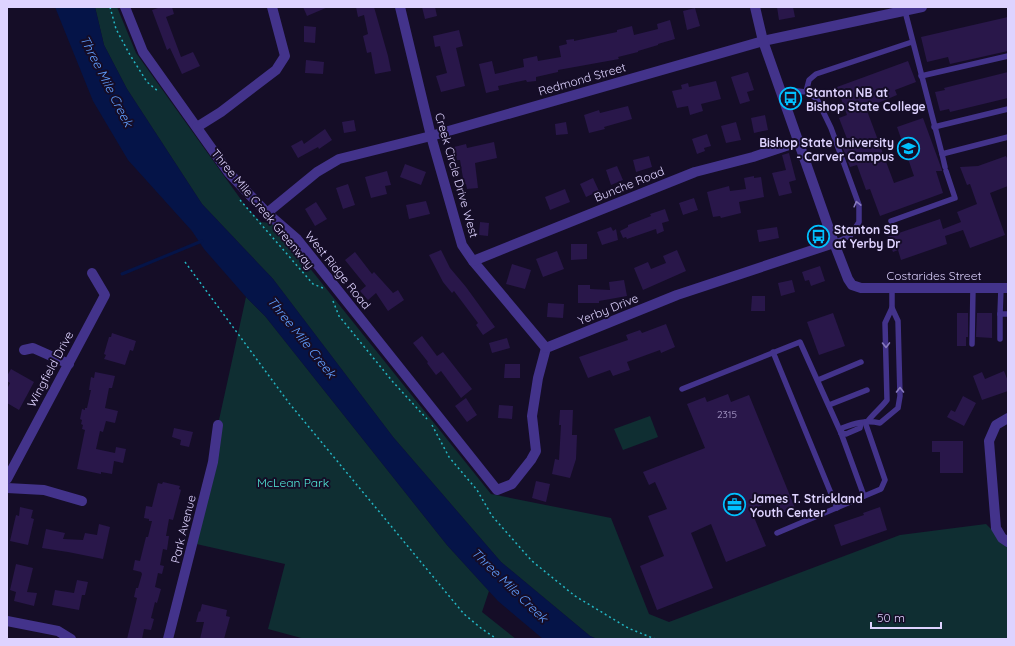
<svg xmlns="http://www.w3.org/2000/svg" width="1015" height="646" viewBox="0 0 1015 646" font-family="Quicksand,sans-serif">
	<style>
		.green { fill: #0f2e32 }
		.water { fill: #051448 }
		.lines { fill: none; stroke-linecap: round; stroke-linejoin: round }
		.stream { stroke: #051448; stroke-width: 3 }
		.building { fill: #29174a }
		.path { stroke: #23b5c3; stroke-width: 1.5; stroke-dasharray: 2 3; stroke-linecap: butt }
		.service { stroke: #43338b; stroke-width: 5.5 }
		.minor { stroke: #43338b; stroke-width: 10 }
		.tertiary { stroke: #43338b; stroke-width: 10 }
		.oneway { stroke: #897bbf }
		.labels { text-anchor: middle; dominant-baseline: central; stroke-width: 4; stroke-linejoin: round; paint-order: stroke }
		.number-label { font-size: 10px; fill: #b1a4d2 }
		.street-label { font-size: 12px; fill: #ded3ff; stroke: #150d27 }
		.poi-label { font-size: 12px; font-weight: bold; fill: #ded3ff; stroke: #150d27; text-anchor: start }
		.park-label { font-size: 12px; fill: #53ebdb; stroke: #150d27 }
		.water-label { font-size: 13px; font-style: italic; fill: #619fff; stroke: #150d27 }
	</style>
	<rect width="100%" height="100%" fill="#150d27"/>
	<g class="green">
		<polygon points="95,7 117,7 136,53 247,208 261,222 273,223 280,231 491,494 611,518 649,614 669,622 900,535 986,524 1008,546 1008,639 597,639 590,636 501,562 393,437 273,279 202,204 127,89 104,45"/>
		<polygon points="246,297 265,316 447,545 489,591 482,612 516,639 305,639 268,629 285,564 192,543"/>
		<polygon points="650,416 658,437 623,450 614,429"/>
	</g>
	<polygon class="water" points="55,7 95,7 104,45 127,89 202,204 273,279 393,437 501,562 590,636 597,639 543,639 498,601 447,545 265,316 246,297 204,249 192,231 128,160 93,101"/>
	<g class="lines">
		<polyline class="stream" points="122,274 202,241"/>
	</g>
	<g class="building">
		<polygon points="161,7 172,7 174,14 166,17 181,57 193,52 200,66 182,74 170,48 167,50 152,10"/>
		<polygon points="303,7 328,7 307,16"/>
		<polygon points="356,7 374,7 388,56 391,71 375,74 371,52 367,53 363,36 368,34 364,15 358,17"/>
		<polygon points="422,7 435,7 437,16 425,19"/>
		<polygon points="777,7 793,7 795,17 779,20"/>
		<polygon points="695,8 700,26 687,30 683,11"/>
		<polygon points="1008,17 1008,51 950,64 948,57 927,62 921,37"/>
		<polygon points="670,20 675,39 658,44 658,45 638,51 638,52 618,57 619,59 558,70 558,72 536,77 536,81 527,82 526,80 498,86 499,90 486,93 479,64 492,61 495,74 524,67 523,59 537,56 538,61 561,57 559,46 567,44 566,40 574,39 574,41 617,32 617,30 632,26 634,35 658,29 657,24"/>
		<polygon points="304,26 316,27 315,43 304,42"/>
		<polygon points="459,30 463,46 456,48 465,86 441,92 436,76 447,73 440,46 435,47 433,36"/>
		<polygon points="306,60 324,62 323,74 305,73"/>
		<polygon points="908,61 916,82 895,90 897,95 866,108 894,183 914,176 897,127 923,118 942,170 942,171 936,171 943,193 880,216 870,189 866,190 857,165 850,167 842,146 849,144 839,118 847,115 837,87"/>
		<polygon points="748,72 754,90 747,92 750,101 740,104 731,77"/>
		<polygon points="1008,72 1008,98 950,112 949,109 940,111 935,92 945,90 944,88"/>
		<polygon points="716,81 721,99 701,104 703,111 690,115 688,106 677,108 672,91 682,89 681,85 688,83 689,87"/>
		<polygon points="628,106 632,119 604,127 605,129 589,133 584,115 599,110 600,113"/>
		<polygon points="765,115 768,130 754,133 751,118"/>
		<polygon points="354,120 356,131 344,133 342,122"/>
		<polygon points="566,122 568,134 556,135 555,124"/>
		<polygon points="736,122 741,140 726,143 721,126"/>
		<polygon points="325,129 332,140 319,149 318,147 298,158 291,146 302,140 304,144"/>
		<polygon points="707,134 711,146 704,148 705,151 697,154 692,139"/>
		<polygon points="494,142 497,158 475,163 478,188 467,189 466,184 464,184 460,160 457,160 454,147 466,144 467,148"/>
		<polygon points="789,153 796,180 789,182 792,193 779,196 772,173 786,170 782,155"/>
		<polygon points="649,156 652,167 636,172 633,160"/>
		<polygon points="1006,156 1008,160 1008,186 990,193 1005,235 970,248 963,230 945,236 947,244 901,260 898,250 893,252 887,237 940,219 943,229 961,222 957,212 977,204 970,184 967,185 960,167 978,166"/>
		<polygon points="405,164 426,172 421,185 400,177"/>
		<polygon points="617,166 623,180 611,185 606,170"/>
		<polygon points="387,171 391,185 385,186 387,194 371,198 365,177"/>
		<polygon points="754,176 754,178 761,177 764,197 739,202 741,213 721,218 720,216 713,217 707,192 729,186 730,191 746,189 744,178"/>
		<polygon points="593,178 599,191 586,197 580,184"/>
		<polygon points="348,184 355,205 343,209 336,188"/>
		<polygon points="565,189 570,202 550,210 545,197"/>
		<polygon points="694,198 698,210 683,215 679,203"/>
		<polygon points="426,201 430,214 409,219 406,205"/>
		<polygon points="316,202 327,219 315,226 305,209"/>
		<polygon points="665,209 669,221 662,223 664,231 657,234 656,229 627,239 626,237 623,238 620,231 628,227 628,225 651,216 650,214"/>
		<polygon points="480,222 489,223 488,236 479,235"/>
		<polygon points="611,227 613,231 616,229 618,240 602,245 597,232"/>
		<polygon points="777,227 779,238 759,242 757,230"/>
		<polygon points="571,244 587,244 587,259 571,260"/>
		<polygon points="441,250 450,268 466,287 495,327 483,335 476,325 478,323 454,291 452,293 443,282 429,255"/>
		<polygon points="677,250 686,271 643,290 634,268 648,262 651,269 666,263 663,256"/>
		<polygon points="557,251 564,269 543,277 536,259"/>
		<polygon points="355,252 372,274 374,272 393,293 398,290 404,300 388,311 376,293 368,300 360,291 366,286 345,260"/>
		<polygon points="512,264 531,270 525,289 506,284"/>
		<polygon points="820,266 825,281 811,286 809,280 805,281 802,272"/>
		<polygon points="624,280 627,296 599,301 599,303 578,303 578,285 590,285 590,289 610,290 609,282"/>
		<polygon points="792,280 795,292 781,296 778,283"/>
		<polygon points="752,296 765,296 765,311 751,311"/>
		<polygon points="548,303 564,304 563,318 547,317"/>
		<polygon points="833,313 845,346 819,355 807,322"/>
		<polygon points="957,313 968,313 968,337 966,337 966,346 957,346"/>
		<polygon points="977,313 992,313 992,338 976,337"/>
		<polygon points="666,324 675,347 661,353 660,350 627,362 630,370 613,376 610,370 588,378 579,357 628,340 626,335 640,330 642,333"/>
		<polygon points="112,333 136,341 133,351 130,350 125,365 104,359 106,355 104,354 109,337 111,337"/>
		<polygon points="422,336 437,356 443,352 472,389 461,398 441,371 436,375 427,363 428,362 413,343"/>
		<polygon points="507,338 510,348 492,353 489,343"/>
		<polygon points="505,364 520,364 520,378 504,378"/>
		<polygon points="11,369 34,382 19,410 7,403 7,389 10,383 7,381 7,376"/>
		<polygon points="1004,371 1008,381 1008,391 982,400 973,376 982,372 985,379"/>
		<polygon points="95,372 115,376 112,388 109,388 105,408 118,411 115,423 106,421 103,432 100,431 96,449 115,453 116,447 126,449 123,463 114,461 112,474 101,472 101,474 77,469 85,430 82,429 83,425 81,424 82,420 80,419 82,409 85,410 85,408 87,408 91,390 89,390 91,377 94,378"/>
		<polygon points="728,394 731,402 749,395 795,508 779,514 774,500 751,510 766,546 726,562 711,524 691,533 713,588 657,610 640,566 664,556 648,516 667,509 655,482 649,485 643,472 705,448 687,404 705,397 707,402"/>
		<polygon points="963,396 976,403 964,426 947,417 951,410 955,412"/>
		<polygon points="466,398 477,415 467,422 455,406"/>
		<polygon points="499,405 513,406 512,419 498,418"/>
		<polygon points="560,410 573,410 572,435 577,435 576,459 570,478 552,474 555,459 559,460 561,425 559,425"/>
		<polygon points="174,428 193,432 189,447 180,445 181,440 172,437"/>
		<polygon points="932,441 963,441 963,473 940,473 940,452 932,452"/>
		<polygon points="536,481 550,484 546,502 532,498"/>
		<polygon points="163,482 180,486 179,489 181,490 173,520 169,519 166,536 169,536 167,550 163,549 160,565 164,566 162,574 158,573 155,587 161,589 157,603 155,602 151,618 154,619 151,630 144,629 142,639 127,639 137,598 134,597 136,588 138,588 142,574 141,572 133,570 135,560 140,561 146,537 148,537 152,521 149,521 149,519 144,518 146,506 152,507 158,483 162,484"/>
		<polygon points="20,507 33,510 31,518 34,519 28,545 10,541 16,515 19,516"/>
		<polygon points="880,507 887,530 841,546 834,525 864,515 863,513"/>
		<polygon points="99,524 110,527 103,559 68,552 42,548 46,529 65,533 63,539 83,540 85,533 97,535"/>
		<polygon points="16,564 33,568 27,592 37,593 34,606 14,601 16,592 10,590"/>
		<polygon points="77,580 88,582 85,595 82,595 79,610 52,605 55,590 74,593"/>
		<polygon points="202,604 227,610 226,616 230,617 224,639 200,639 204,622 196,622 199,611 200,612"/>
	</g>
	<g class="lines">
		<g class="path">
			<polyline points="110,7 116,29 130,55 147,82 159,92"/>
			<polyline points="240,200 313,284 323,288"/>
			<polyline points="185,262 289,403 464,614 482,629 497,639"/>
			<polyline points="333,301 339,316 393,382 427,419"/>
			<polyline points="432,425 449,457 477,490 492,516 532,561 575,596 628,628 655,639"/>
		</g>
		<g class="service">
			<polyline points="905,11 942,154 1008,137"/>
			<polyline points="921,76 1008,56"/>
			<polyline points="806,92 809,80 816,74 912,42"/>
			<polyline points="782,96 797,91 806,92 817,99 831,128 859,205 859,222 850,236 834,243"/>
			<polyline points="934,127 1008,109"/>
			<polyline points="942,154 945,167"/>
			<polyline points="891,221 955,198 946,171"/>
			<polyline points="1001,288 1000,314 1008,314"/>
			<polyline points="1000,314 1000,339"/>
			<polyline points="972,344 973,288"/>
			<polyline points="773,352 837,508"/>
			<polyline points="818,380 861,362"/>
			<polyline points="682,389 800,342 841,433 864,496"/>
			<polyline points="829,405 867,390"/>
			<path d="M 868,421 C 874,413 881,408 887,400 L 885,323 L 892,308 L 892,288"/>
			<path d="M 861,423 L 860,428 L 846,434 L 841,433 L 842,428 C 855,423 866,420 880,423 L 898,408 L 900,396 L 898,321 L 892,308"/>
			<polyline points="777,533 881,489 885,480 865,422"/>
		</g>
		<g class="minor">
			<polyline points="125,7 143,52 229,173 267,213 297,239 497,490 512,484 531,460 536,451 532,416 538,378 546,348 677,295 834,243"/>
			<polyline points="400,7 431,136 462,245 473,261 546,348"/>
			<polyline points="197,127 221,112 276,70 285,56 272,7"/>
			<polyline points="267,213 317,172 339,159 431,136 763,41 922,7"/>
			<polyline points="473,261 695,172 753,157 798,142"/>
			<polyline points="24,350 33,348 69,364"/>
			<polyline points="1008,418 996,425 989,441 996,528 1002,538 1008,542"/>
			<polyline points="7,479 105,295 92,273"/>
			<polyline points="7,488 44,490 82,501"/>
			<polyline points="7,621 58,631 71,639"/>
			<polyline points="168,639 213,462 218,425"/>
		</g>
		<polyline class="tertiary" points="755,7 763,41 834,243 848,279 852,285 861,288 1008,288"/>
	</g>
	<defs><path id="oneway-chevron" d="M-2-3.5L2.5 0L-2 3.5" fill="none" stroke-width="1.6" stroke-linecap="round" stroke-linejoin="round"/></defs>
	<g class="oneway">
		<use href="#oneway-chevron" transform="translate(857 204) rotate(-104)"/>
		<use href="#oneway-chevron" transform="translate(886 345) rotate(89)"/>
		<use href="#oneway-chevron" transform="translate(900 390) rotate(-90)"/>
	</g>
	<defs>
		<symbol id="bus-ring" viewBox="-11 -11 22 22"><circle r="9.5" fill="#150d27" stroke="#00c0fe" stroke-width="1.5"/><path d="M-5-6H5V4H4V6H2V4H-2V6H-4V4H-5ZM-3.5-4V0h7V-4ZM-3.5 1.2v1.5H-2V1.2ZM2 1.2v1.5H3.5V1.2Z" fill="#00c0fe"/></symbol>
		<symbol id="university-ring" viewBox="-11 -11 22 22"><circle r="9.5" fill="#150d27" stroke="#00c0fe" stroke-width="1.5"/><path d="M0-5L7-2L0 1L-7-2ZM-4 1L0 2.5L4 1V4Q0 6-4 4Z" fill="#00c0fe"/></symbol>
		<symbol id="office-ring" viewBox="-11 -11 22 22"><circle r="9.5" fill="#150d27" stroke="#00c0fe" stroke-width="1.5"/><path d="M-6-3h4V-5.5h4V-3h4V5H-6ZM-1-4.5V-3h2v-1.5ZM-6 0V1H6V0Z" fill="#00c0fe"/></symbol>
	</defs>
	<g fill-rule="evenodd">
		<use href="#bus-ring" x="778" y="86" width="25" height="25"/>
		<use href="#university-ring" x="896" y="136" width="25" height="25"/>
		<use href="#bus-ring" x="806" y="224" width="25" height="25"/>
		<use href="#office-ring" x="722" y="492" width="25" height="25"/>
	</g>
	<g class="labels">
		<g class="number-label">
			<text x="727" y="414">2315</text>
		</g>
		<g class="street-label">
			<text transform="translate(582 79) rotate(-16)">Redmond Street</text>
			<text transform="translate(457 175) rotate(74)">Creek Circle Drive West</text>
			<text transform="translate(629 184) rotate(-22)">Bunche Road</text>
			<text transform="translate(263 209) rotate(50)">Three Mile Creek Greenway</text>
			<text transform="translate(338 270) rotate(51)">West Ridge Road</text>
			<text x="934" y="275">Costarides Street</text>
			<text transform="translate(608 309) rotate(-22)">Yerby Drive</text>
			<text transform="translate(50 369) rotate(-62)">Wingfield Drive</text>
			<text transform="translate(183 529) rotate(-76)">Park Avenue</text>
		</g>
		<g class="poi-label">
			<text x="806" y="92">Stanton NB at<tspan x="806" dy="14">Bishop State College</tspan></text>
			<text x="894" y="142" text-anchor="end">Bishop State University<tspan x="894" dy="14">- Carver Campus</tspan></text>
			<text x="834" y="229">Stanton SB<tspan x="834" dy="14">at Yerby Dr</tspan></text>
			<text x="750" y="498">James T. Strickland<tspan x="750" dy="14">Youth Center</tspan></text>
		</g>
		<g class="park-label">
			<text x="293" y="482">McLean Park</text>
		</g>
		<g class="water-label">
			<text transform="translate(107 81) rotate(63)">Three Mile Creek</text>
			<text transform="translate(302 337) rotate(51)">Three Mile Creek</text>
			<text transform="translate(510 585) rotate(44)">Three Mile Creek</text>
		</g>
	</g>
	<rect width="1015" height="646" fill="none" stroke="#ded3ff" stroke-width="16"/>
	<path d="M871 622v6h70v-6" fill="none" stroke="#ded3ff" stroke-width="2"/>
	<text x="877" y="622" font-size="12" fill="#ded3ff" stroke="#150d27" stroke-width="3" paint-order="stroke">50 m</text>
</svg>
